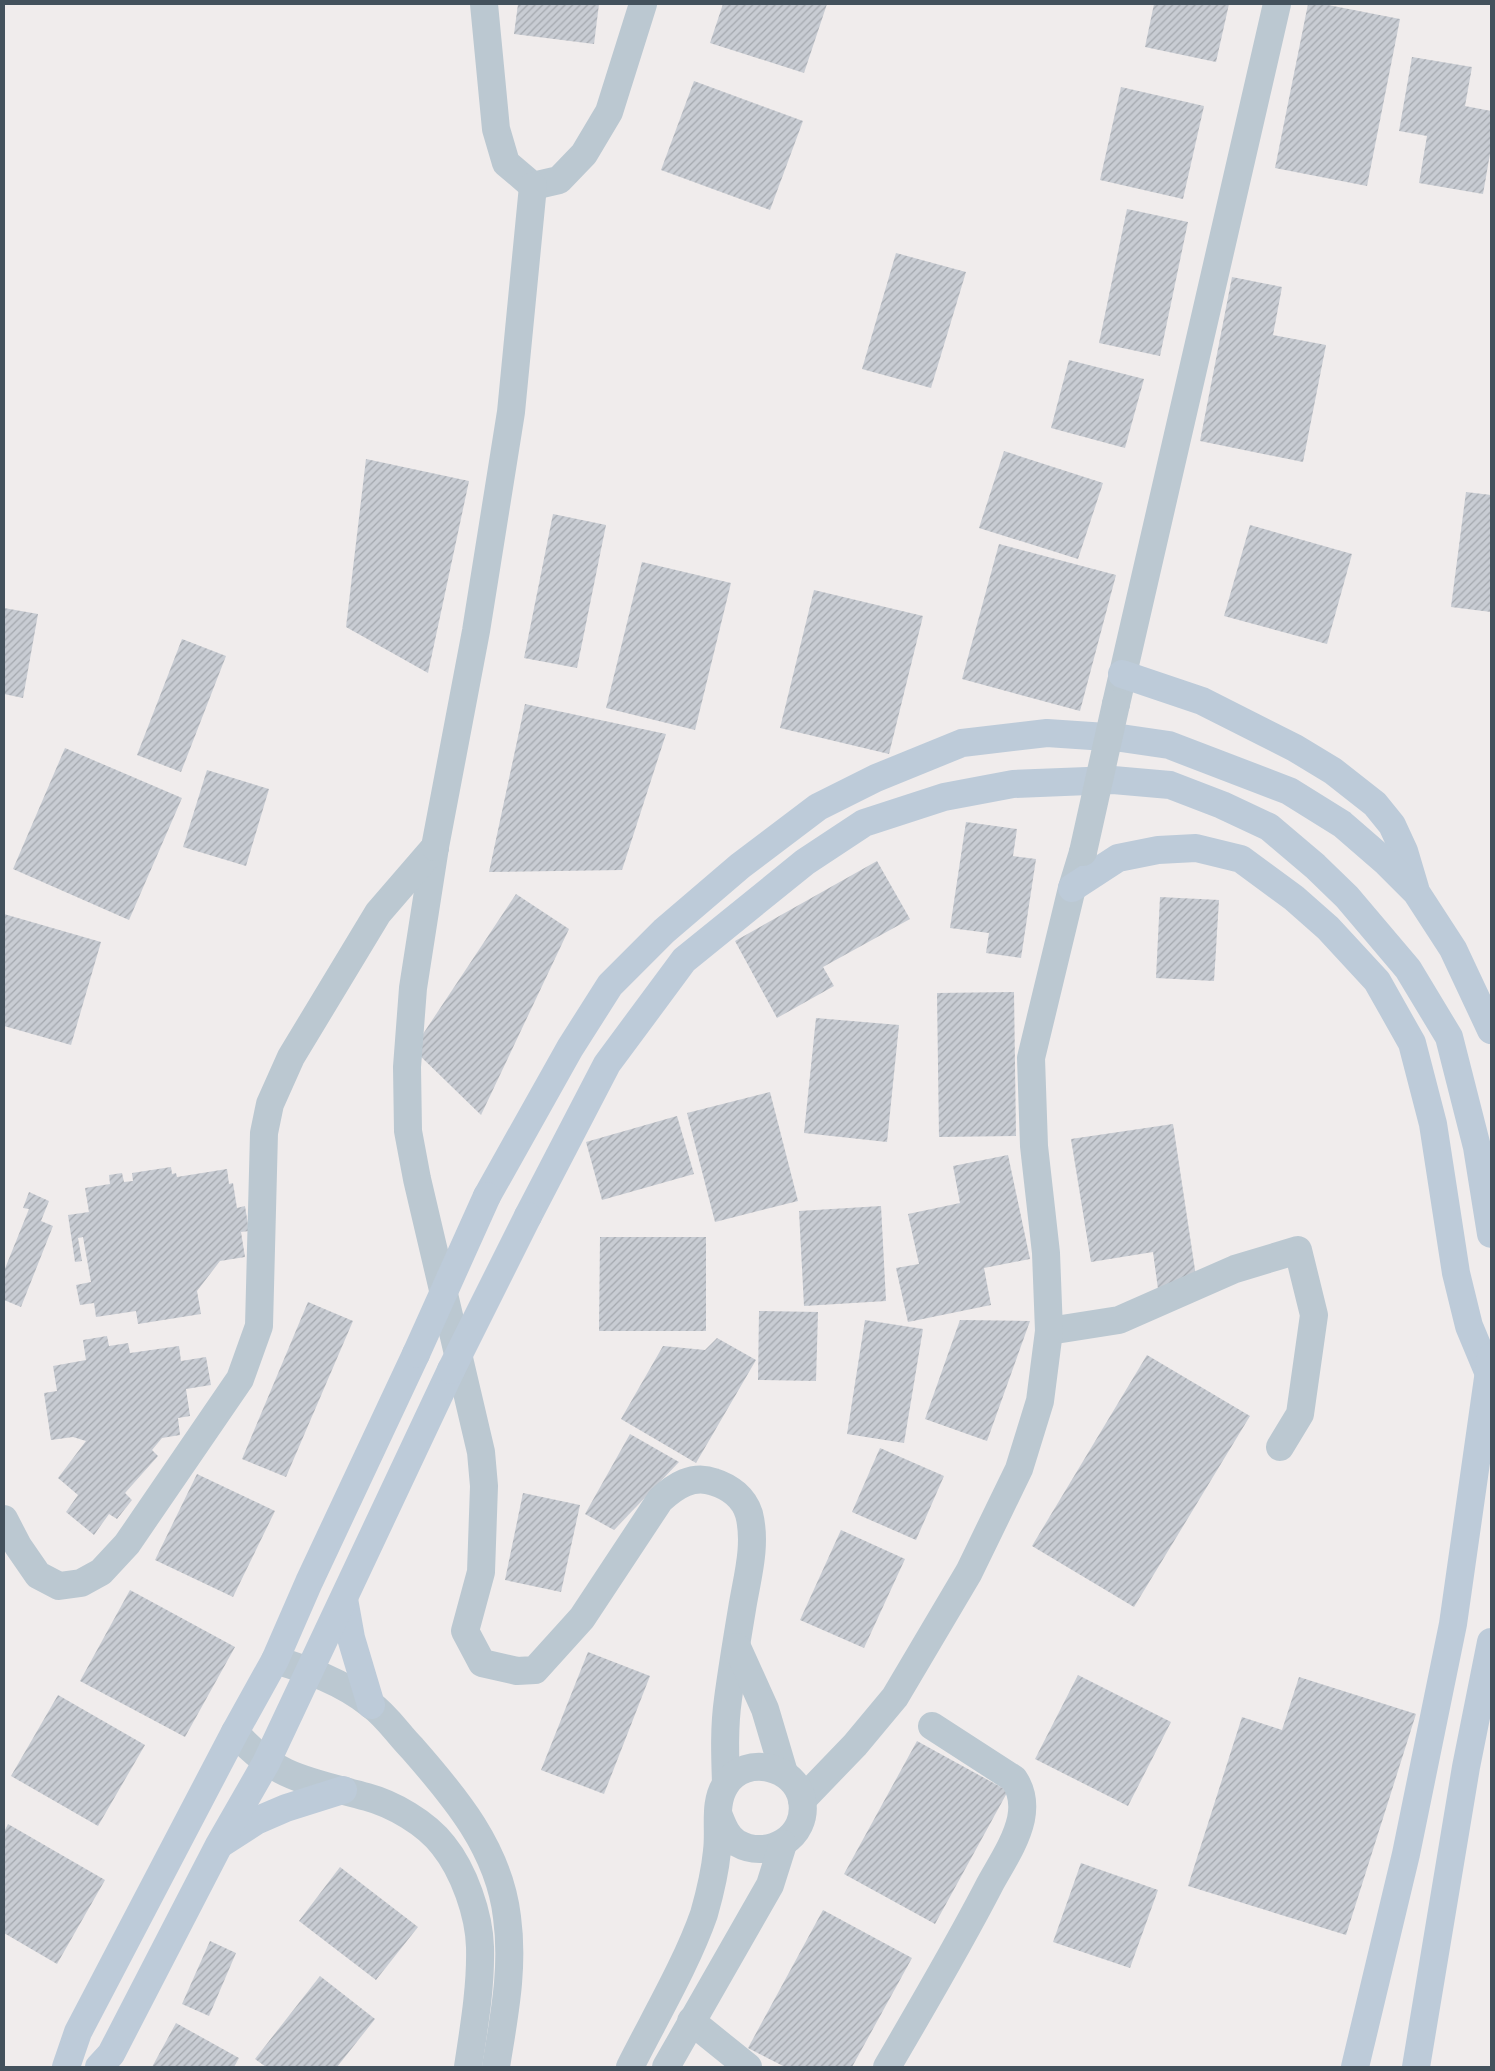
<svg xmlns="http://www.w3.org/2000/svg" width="1495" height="2071" viewBox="0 0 1495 2071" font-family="'DejaVu Sans',sans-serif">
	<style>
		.building { fill: url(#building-hatch) }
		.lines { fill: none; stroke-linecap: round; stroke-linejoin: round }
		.minor { stroke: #bbc8d1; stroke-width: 28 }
		.tertiary { stroke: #bbc8d1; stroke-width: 28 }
		.secondary { stroke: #bdcbd9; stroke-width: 28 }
		.tertiary-bridge { stroke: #bbc8d1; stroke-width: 28 }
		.secondary-bridge { stroke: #bdcbd9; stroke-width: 28 }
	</style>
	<defs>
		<pattern id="building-hatch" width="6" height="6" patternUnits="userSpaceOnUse" patternTransform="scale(1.25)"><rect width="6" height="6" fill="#c8ccd3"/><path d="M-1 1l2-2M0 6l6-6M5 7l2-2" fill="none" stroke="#a4a8ae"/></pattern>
	</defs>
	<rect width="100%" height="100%" fill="#f0ecec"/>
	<g class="building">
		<polygon points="518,4 599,4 594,44 514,34"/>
		<polygon points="723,4 827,4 804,73 710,43"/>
		<polygon points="1154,4 1229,4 1216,62 1145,47"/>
		<polygon points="1308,4 1323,4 1400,19 1367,186 1275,168"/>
		<polygon points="1412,57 1472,67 1465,106 1491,111 1491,148 1483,194 1419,183 1427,136 1399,131"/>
		<polygon points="694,81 803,121 770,210 661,170"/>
		<polygon points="1121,87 1204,106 1183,199 1100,180"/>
		<polygon points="1127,209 1188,222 1160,356 1099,343"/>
		<polygon points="896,253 966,272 931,388 862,369"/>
		<polygon points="1232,277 1282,287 1273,335 1326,345 1303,462 1200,441"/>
		<polygon points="1069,360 1144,379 1125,448 1051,428"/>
		<polygon points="1004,451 1103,483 1078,559 979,528"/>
		<polygon points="366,459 469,481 428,673 346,627"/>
		<polygon points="1466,492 1491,495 1491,612 1451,607"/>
		<polygon points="553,514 606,525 577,668 524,658"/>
		<polygon points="1250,525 1352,554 1327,644 1224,616"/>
		<polygon points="999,544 1116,575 1080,711 962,679"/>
		<polygon points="642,562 731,583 695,730 606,708"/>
		<polygon points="814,590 923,616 889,754 780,728"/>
		<polygon points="4,608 38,614 23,698 4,694"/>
		<polygon points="182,639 226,656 181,772 137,755"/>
		<polygon points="525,704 666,734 622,870 489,872"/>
		<polygon points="65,748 182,798 129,920 13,869"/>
		<polygon points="207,770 269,789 246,866 183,847"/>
		<polygon points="966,822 1017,829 1013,856 1036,859 1021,958 986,953 989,933 950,928"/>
		<polygon points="877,861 910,919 823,967 834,986 777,1018 735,941"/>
		<polygon points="516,894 569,929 481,1115 413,1049"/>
		<polygon points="1160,897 1219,900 1214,981 1156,978"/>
		<polygon points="4,914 101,942 71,1045 4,1026"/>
		<polygon points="1014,992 1016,1136 939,1137 937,993"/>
		<polygon points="816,1018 899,1025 887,1142 804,1133"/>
		<polygon points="770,1092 798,1201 715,1222 687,1113"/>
		<polygon points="677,1116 694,1174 602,1200 586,1142"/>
		<polygon points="1173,1124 1197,1283 1158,1289 1153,1252 1091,1262 1071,1139"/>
		<polygon points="1008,1155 1030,1259 984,1268 991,1305 908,1322 896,1268 919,1264 908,1214 960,1203 953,1166"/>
		<polygon points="171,1167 172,1174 176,1173 177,1177 227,1169 229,1184 233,1183 237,1208 245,1206 249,1231 241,1232 245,1257 220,1261 197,1291 201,1314 138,1324 136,1311 96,1317 94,1303 80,1305 76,1285 91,1282 83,1237 78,1238 82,1261 75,1262 68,1215 89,1212 85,1188 110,1184 109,1175 122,1173 124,1182 133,1181 132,1173"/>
		<polygon points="29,1192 49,1201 41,1221 53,1226 21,1307 4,1300 4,1271 29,1209 23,1208"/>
		<polygon points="881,1206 886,1301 804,1306 799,1211"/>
		<polygon points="600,1237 706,1237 706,1331 599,1331"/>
		<polygon points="308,1302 353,1321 286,1477 242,1459"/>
		<polygon points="759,1311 818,1312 816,1381 758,1380"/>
		<polygon points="865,1320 923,1329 904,1443 847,1434"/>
		<polygon points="960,1320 1030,1321 987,1441 925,1419"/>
		<polygon points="107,1336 109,1346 128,1343 130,1353 179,1346 181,1361 206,1357 211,1385 186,1389 190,1416 178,1418 180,1435 162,1438 152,1450 158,1456 125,1493 132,1500 117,1519 109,1514 94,1535 66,1512 78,1495 58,1478 86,1441 73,1437 51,1440 44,1393 57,1391 53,1366 86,1360 83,1340"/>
		<polygon points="717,1338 756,1360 696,1463 621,1419 663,1346 705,1350"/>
		<polygon points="1147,1355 1250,1416 1134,1607 1032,1546"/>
		<polygon points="630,1434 679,1462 614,1530 585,1514"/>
		<polygon points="880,1448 944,1476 916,1540 852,1512"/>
		<polygon points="197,1474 275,1511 233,1597 155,1560"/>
		<polygon points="523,1493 580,1505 561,1592 505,1580"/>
		<polygon points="841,1530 905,1559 864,1648 800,1620"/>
		<polygon points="130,1590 235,1647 185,1737 80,1681"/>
		<polygon points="588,1652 650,1676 604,1794 541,1770"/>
		<polygon points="1078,1675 1171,1722 1128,1806 1035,1759"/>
		<polygon points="1299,1677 1416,1714 1346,1935 1188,1886 1242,1717 1282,1730"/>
		<polygon points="58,1695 145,1745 98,1826 11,1776"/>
		<polygon points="917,1741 1008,1791 935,1924 844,1874"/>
		<polygon points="8,1824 105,1880 57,1964 4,1933 4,1832"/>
		<polygon points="1081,1863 1158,1890 1130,1968 1053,1942"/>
		<polygon points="340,1867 418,1927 376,1980 299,1921"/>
		<polygon points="823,1910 912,1958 852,2067 785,2067 748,2048"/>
		<polygon points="210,1941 236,1953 209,2016 182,2004"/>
		<polygon points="320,1976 375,2019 337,2067 266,2067 255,2059"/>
		<polygon points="176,2023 239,2058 234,2067 152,2067"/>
	</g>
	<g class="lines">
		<g class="minor">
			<path d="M 435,847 L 413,988 L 407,1067 L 408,1131 L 417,1179 L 481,1452 L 484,1486 L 481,1572 L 465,1631 L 482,1663 L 517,1671 L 535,1670 L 582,1618 L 660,1500 C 675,1486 693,1474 714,1482 C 730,1487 744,1498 749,1514 C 757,1545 747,1578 742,1609 C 737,1639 732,1669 728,1699 C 724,1727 725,1755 726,1783"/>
			<polyline points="1049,1331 1119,1320 1235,1269 1298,1250 1314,1315 1300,1414 1280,1447"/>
			<polyline points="4,1519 18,1546 38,1575 59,1586 81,1583 101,1572 127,1544 240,1379 259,1326 264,1133 270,1104 291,1057 378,913 435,847"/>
			<polyline points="737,1647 765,1709 784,1773"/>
			<polyline points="691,2021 748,2067"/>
			<path d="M 887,2067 C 922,2007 958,1946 990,1884 C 1001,1864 1016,1842 1021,1819 C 1024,1804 1022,1791 1014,1779 L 932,1726"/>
		</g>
		<g class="tertiary">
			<polyline points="484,4 496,129 506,163 533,186 559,180 584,154 609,112 643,4"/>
			<polyline points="1116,704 1277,4"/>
			<polyline points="435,847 476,631 511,412 533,186"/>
			<path d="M 275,1660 C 309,1670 342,1682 370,1704 C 387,1716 398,1734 412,1748 C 455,1797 499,1849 507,1917 C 514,1969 504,2016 496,2067"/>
			<path d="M 235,1732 C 273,1778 312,1782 367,1797 C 393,1804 426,1823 443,1845 C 464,1871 479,1914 480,1947 C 481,1987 474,2027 468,2067"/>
			<polyline points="802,1800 855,1745 895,1697 969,1572 1019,1469 1040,1401 1049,1331 1046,1253 1034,1146 1031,1058 1072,888 1083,852"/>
			<path d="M 630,2067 C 654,2019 687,1963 704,1914 C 710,1893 715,1872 717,1851 C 720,1829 713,1803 726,1784 C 746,1754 796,1766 802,1800 C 809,1837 768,1861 737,1843 C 727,1837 723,1826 719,1816"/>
			<polyline points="666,2067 770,1885 783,1844"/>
		</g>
		<g class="secondary">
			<polyline points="1122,674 1202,701 1295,748 1333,771 1375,804 1392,825 1404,851 1415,888"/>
			<polyline points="1072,888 1118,858 1158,850 1196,848 1241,859 1294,898 1328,928 1377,981 1412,1043 1433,1124 1456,1273 1469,1326 1489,1374"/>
			<polyline points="487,1196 570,1048 610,985 664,931 740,866 818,807 876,778 962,743 1047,733 1121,738 1169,745 1289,791 1342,824 1387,863 1416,892 1453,949 1491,1030"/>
			<polyline points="528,1216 607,1064 684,960 805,862 864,823 944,797 1013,784 1113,780 1170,785 1222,805 1269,827 1315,866 1347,897 1408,969 1449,1037 1477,1147 1491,1234"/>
			<polyline points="344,1599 351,1638 371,1705"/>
			<polyline points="222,1843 256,1821 286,1808 343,1790"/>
			<polyline points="66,2067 78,2032 235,1732 275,1660 309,1582 416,1354"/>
			<polyline points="99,2067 111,2054 219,1845 266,1763 451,1370"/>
			<polyline points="1355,2067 1406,1854 1453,1624 1491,1357"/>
			<polyline points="1416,2067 1466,1767 1491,1642"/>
		</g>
		<polyline class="tertiary-bridge" points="1083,852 1116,704"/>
		<g class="secondary-bridge">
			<polyline points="416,1354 487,1196"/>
			<polyline points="451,1370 528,1216"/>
		</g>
	</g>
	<rect width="1495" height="2071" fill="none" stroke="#43515c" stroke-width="10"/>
</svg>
